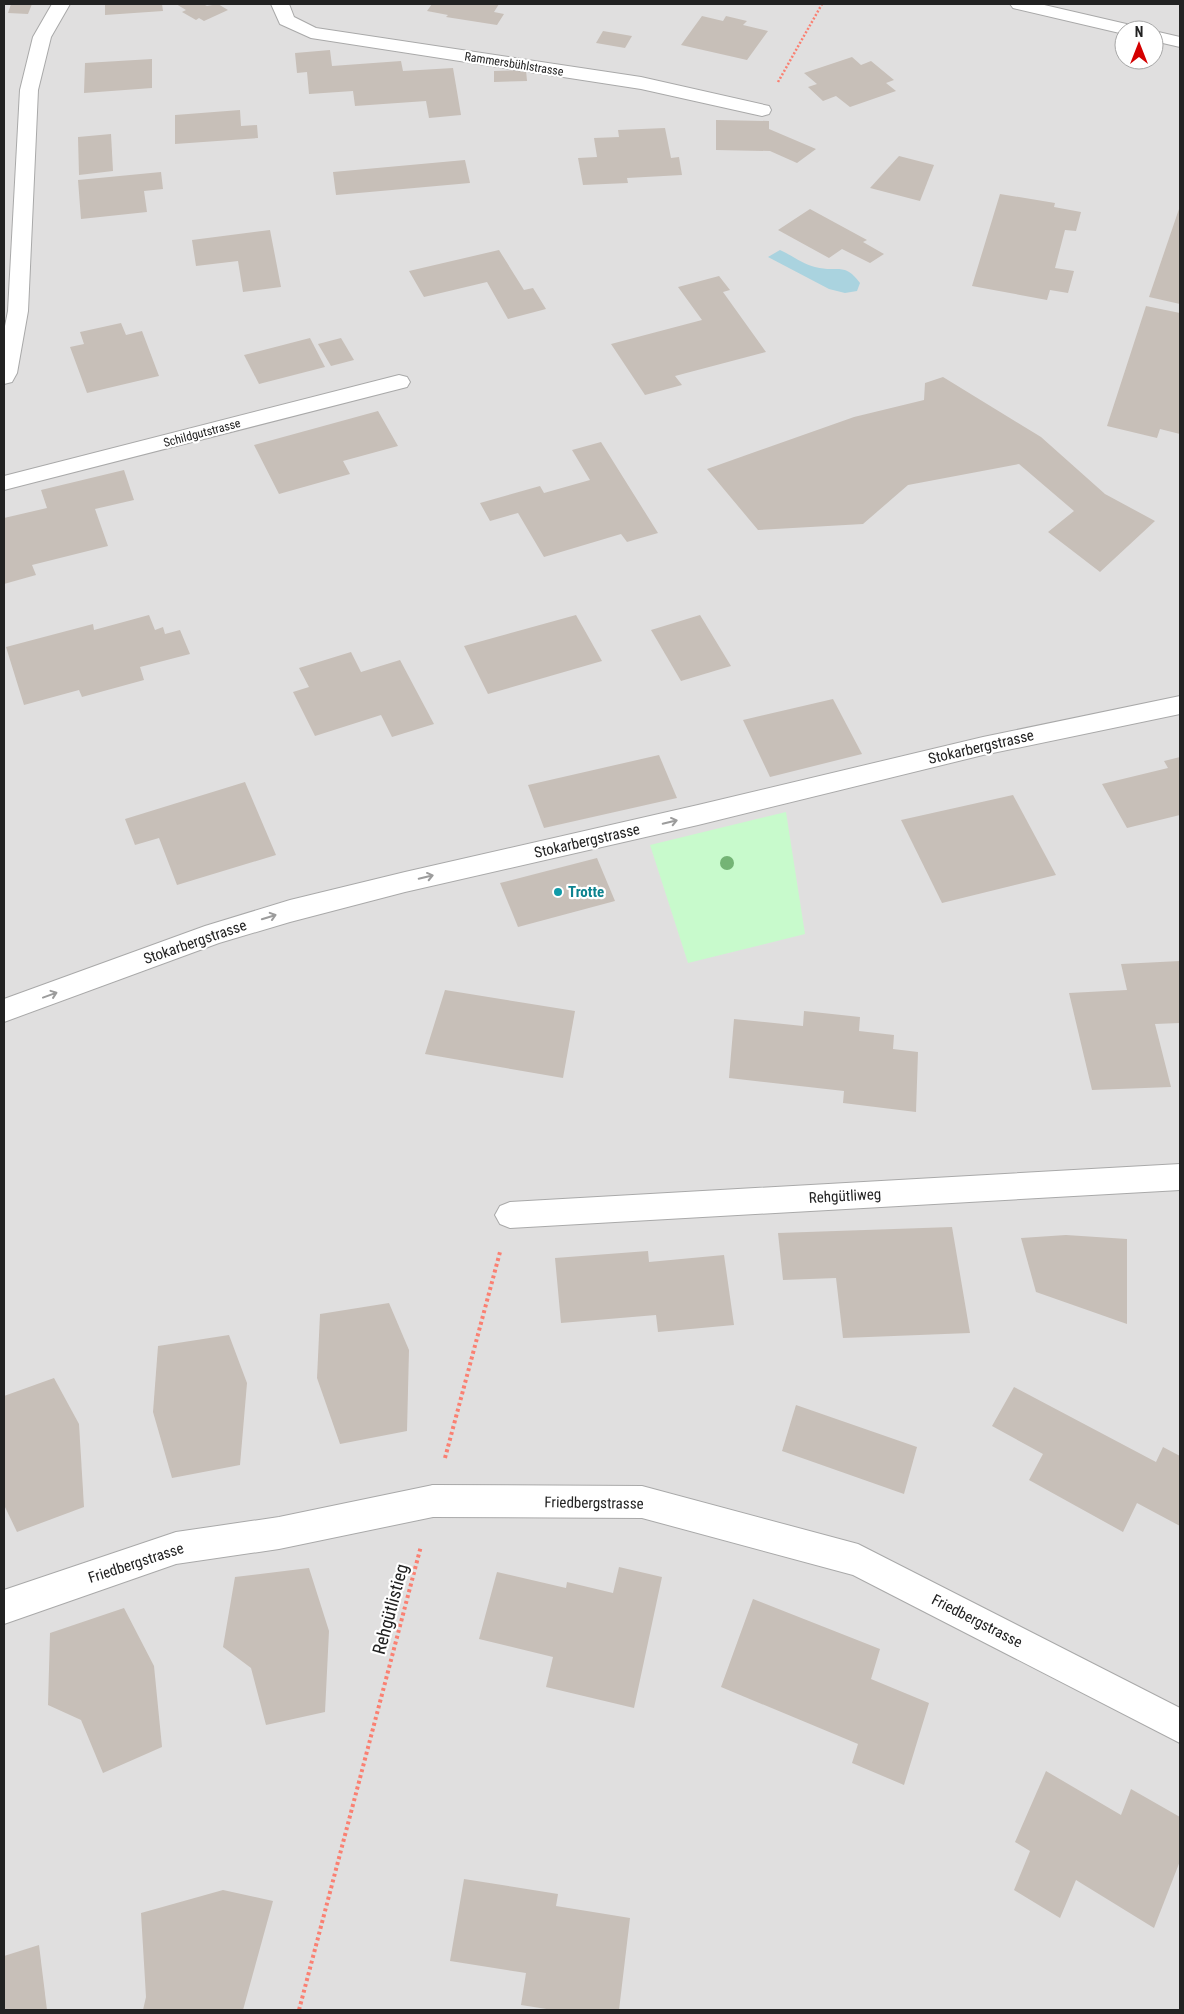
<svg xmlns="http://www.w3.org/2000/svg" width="1184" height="2014" viewBox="0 0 1184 2014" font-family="'Roboto Condensed',sans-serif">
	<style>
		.residential { fill: #e0dfdf; fill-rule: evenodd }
		.park { fill: #c8facc }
		.water { fill: #aad3df }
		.building { fill: #c7bfb8 }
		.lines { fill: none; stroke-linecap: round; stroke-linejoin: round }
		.service-casing { stroke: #a9a9a9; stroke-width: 2 }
		.minor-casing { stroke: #a9a9a9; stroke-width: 2 }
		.path-far1 { stroke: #fa8072; stroke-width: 2.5; stroke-dasharray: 2 2; stroke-linecap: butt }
		.path { stroke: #fa8072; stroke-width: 4; stroke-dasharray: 3 3; stroke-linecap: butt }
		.service { fill: #fff; fill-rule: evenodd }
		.minor { fill: #fff; fill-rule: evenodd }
		.tree { fill: #74b475 }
		.oneway { stroke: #9c9c9c }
		.culture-dot { fill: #0f9aa8; stroke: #fff; stroke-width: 2 }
		.labels { text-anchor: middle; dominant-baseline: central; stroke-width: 4.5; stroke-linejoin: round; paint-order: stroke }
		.far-street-label { font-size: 12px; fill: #222; stroke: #fff }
		.street-label { font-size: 15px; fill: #222; stroke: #fff }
		.culture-label { font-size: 15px; font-weight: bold; fill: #0d838f; stroke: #fff; text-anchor: start }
		.near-street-label { font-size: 18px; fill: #222; stroke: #fff }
	</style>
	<rect width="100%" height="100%" fill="#f2efe9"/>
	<path class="residential" d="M 4,4 L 1180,4 L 1180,2010 L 4,2010 ZM 1124,30 L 1154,30 L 1154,60 L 1124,60 Z"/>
	<polygon class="park" points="786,812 805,934 688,963 650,845"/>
	<path class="water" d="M 780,250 C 791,255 803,264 815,267 C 837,273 844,261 860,283 L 857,291 L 845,293 L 829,289 L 768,257 Z"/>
	<g class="building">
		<polygon points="11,4 32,4 28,14 8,13"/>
		<polygon points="105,4 162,4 163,11 105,15"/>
		<polygon points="176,4 203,4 207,6 218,4 228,10 204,21 199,18 196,20 182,12 186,10"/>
		<polygon points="432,4 499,4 494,12 504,14 497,25 446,17 448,15 427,11"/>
		<polygon points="702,16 723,21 726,16 747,21 743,25 768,31 747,60 681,45"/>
		<polygon points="603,31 632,36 625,48 596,43"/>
		<polygon points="330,50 332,66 401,61 403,71 453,68 461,115 429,118 426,101 355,106 353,91 309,94 307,72 297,73 295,53"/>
		<polygon points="852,57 861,65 871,61 894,80 886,83 896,91 850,107 836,96 823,101 808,87 817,84 804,73"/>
		<polygon points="152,59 152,88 84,93 85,63"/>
		<polygon points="526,70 527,81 494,82 494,71"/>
		<polygon points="240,110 241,126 257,125 258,138 175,144 175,115"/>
		<polygon points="716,120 769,121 769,129 816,149 797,163 770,151 716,150"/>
		<polygon points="665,128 671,158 679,157 682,175 627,178 628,183 583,185 578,158 597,157 594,138 619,137 618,130"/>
		<polygon points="111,134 113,171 79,175 78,137"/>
		<polygon points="899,156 934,165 920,201 870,188"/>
		<polygon points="465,160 470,183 336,195 333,172"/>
		<polygon points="161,172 163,189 144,191 147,212 81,219 78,180"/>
		<polygon points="1000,194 1055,203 1054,207 1081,212 1076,231 1065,230 1055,268 1074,271 1068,293 1050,290 1047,300 972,286"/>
		<polygon points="1180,206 1180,304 1149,297"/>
		<polygon points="810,209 867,240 863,242 884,254 870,263 842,249 829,258 778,230"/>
		<polygon points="270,230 281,287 243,292 238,261 196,266 192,240"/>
		<polygon points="499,250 524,290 533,288 546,309 508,319 487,282 424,297 409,271"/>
		<polygon points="719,276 730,290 723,292 766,352 675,376 682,385 645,395 611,344 702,320 678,287"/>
		<polygon points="1146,306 1180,313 1180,434 1160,429 1157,438 1107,426"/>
		<polygon points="121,323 126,335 142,331 159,376 87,393 70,347 84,344 80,332"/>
		<polygon points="310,338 325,367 259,384 244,355"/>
		<polygon points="341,338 354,360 331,366 318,344"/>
		<polygon points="943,377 1041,437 1105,494 1155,521 1100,572 1048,532 1074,511 1019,464 908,485 863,524 758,530 707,469 854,417 924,400 925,383"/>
		<polygon points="378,411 398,446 343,461 350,474 279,494 254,445"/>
		<polygon points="601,442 658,533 627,542 621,534 544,557 518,513 490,521 480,503 540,486 544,493 590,480 572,450"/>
		<polygon points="124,470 134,500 95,509 108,546 32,565 36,575 4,584 4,518 47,508 41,490"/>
		<polygon points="149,615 155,630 163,627 165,634 180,630 190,654 140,667 144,680 82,697 79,690 24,705 6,647 93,624 94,630"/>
		<polygon points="576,615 602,661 488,694 464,646"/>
		<polygon points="700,615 731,666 681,681 651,630"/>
		<polygon points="351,652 361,672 400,660 434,724 392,737 381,715 315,736 293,692 309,687 299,668"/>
		<polygon points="833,699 862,754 770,777 743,720"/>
		<polygon points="659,755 677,798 544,828 528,785"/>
		<polygon points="1180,757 1180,815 1127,828 1102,784 1168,768 1164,761"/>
		<polygon points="245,782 276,855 177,885 159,838 135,845 125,819"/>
		<polygon points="1013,795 1056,875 942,903 901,820"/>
		<polygon points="597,858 615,901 518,927 500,883"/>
		<polygon points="1180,961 1180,1023 1155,1024 1171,1087 1092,1090 1069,993 1127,990 1121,964"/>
		<polygon points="445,990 575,1011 563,1078 425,1054"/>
		<polygon points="804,1011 860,1017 859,1031 894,1035 893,1049 918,1052 916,1112 843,1103 844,1091 729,1078 734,1019 803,1026"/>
		<polygon points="952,1227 970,1333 843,1338 836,1278 783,1280 778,1233"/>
		<polygon points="1066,1235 1127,1239 1127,1324 1036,1292 1021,1238"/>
		<polygon points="648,1251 649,1262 724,1255 734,1325 658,1332 656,1315 561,1323 555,1258"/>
		<polygon points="389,1303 409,1350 407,1431 340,1444 317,1378 320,1314"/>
		<polygon points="229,1335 247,1383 240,1465 172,1478 153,1412 158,1346"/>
		<polygon points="54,1378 79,1424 84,1507 17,1532 4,1505 4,1396"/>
		<polygon points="1014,1387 1156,1462 1163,1447 1180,1456 1180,1526 1137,1503 1123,1532 1029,1480 1043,1454 992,1426"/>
		<polygon points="796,1405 917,1447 904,1494 782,1451"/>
		<polygon points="619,1567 662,1577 634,1708 546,1687 553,1657 479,1639 497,1572 566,1588 567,1582 613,1593"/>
		<polygon points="309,1568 329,1631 325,1712 266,1725 251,1668 223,1647 235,1577"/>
		<polygon points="753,1599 880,1649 871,1679 929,1703 904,1785 852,1763 858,1744 721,1687"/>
		<polygon points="124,1608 154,1666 162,1747 103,1773 81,1720 48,1705 50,1633"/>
		<polygon points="1046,1771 1121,1815 1131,1789 1180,1817 1180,1861 1154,1928 1076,1880 1060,1918 1014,1890 1030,1851 1015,1842"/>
		<polygon points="464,1879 558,1894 556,1906 630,1918 619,2010 553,2010 521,2005 526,1973 450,1961"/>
		<polygon points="223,1890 273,1901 243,2010 143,2010 146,1997 141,1913"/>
		<polygon points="39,1945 47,2010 4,2010 4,1956"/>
	</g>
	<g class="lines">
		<defs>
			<polygon id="service" points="433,1485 444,1490 449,1501 444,1512 433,1517 279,1549 176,1564 4,1624 4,1590 176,1532 279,1517"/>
			<g id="minor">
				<polygon points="52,4 70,4 51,37 38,90 28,311 17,373 12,382 4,384 4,331 8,311 20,90 33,37"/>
				<polygon points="271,4 289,4 294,17 316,28 641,77 769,106 771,110 769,114 762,116 641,89 311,38 280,24"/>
				<polygon points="1010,4 1040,4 1135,26 1138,30 1124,30 1124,34 1013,8"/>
				<polygon points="1154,31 1180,37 1180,47 1154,41"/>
				<polygon points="399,375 407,377 410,382 407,387 4,490 4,476"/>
				<polygon points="1180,696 1180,714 983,755 698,825 405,892 290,922 219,943 4,1022 4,999 205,926 290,900 405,872 698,805 983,737"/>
				<polygon points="1180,1164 1180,1190 510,1228 500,1224 495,1215 500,1206 510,1202"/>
				<polygon points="433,1485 642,1486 858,1544 1180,1708 1180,1743 853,1575 642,1518 433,1517 422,1512 417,1501 422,1490"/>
			</g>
		</defs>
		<use href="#service" class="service-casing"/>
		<use href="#minor" class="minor-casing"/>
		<polyline class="path-far1" points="778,82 822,4"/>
		<g class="path">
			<polyline points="445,1458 500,1252"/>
			<polyline points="299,2010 421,1546"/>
		</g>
		<use href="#service" class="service"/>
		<use href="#minor" class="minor"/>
	</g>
	<circle class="tree" cx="727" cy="863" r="7"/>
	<defs><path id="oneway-shaft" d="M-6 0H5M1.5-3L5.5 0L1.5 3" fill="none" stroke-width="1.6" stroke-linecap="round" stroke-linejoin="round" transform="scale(1.25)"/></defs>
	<g class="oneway">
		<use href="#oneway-shaft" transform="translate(670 822) rotate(-13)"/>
		<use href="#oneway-shaft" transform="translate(426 877) rotate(-13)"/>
		<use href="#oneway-shaft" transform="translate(269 917) rotate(-17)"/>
		<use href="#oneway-shaft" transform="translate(50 995) rotate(-20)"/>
	</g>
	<circle class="culture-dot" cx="558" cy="892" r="5"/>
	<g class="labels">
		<g class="far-street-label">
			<text transform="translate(514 64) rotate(9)">Rammersbühlstrasse</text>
			<text transform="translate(202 433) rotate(-15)">Schildgutstrasse</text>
		</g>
		<g class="street-label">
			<text transform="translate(981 747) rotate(-13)">Stokarbergstrasse</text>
			<text transform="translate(587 841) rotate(-13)">Stokarbergstrasse</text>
			<text transform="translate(195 942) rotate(-19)">Stokarbergstrasse</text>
			<text transform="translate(845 1196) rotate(-3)">Rehgütliweg</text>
			<text transform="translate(594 1503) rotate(1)">Friedbergstrasse</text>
			<text transform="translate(136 1563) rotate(-18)">Friedbergstrasse</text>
			<text transform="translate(977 1621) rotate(27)">Friedbergstrasse</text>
		</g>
		<g class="culture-label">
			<text x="568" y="892">Trotte</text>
		</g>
		<g class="near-street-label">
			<text transform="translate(390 1609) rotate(-75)">Rehgütlistieg</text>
		</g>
	</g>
	<rect width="1184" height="2014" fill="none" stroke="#222222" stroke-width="10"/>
	<g transform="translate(1139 45)"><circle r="24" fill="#ffffff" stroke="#a7a7a7"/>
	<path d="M0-4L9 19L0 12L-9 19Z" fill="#d40000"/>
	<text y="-8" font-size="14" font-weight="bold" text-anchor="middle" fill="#222222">N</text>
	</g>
</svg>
